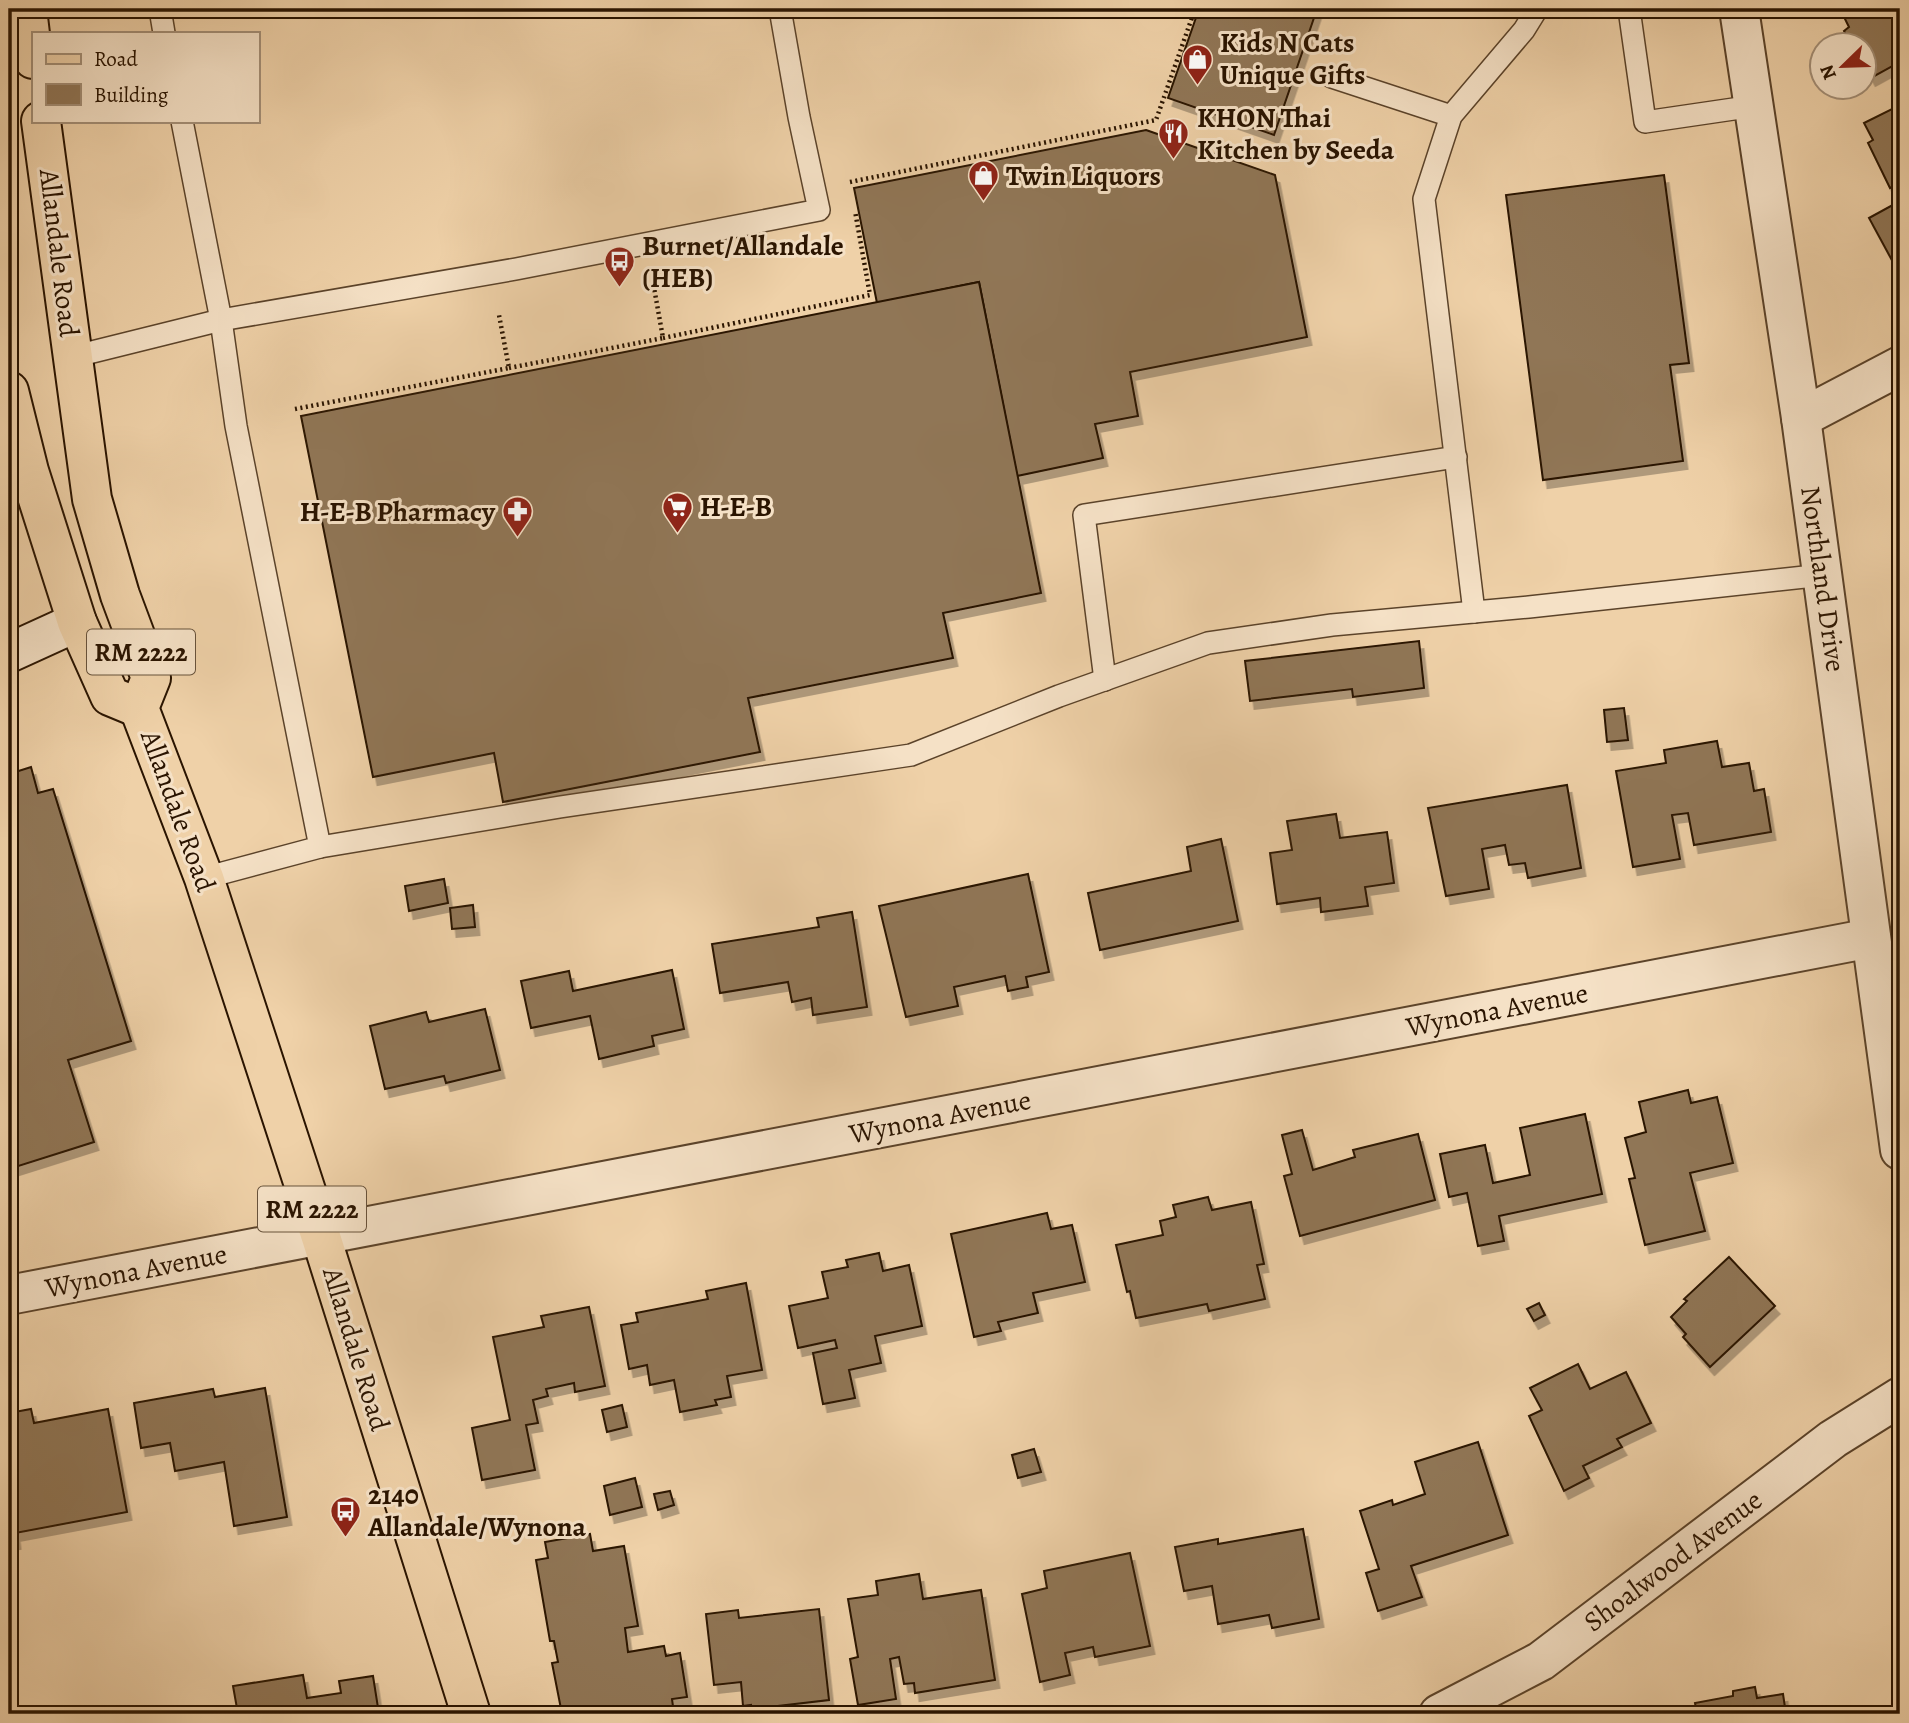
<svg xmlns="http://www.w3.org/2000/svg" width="1909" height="1723" viewBox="0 0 1909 1723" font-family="Alegreya,serif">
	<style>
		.building { fill: #907657; stroke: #2a1400; stroke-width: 2; filter: url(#shadow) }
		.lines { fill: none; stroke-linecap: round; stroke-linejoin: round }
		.lane-casing { stroke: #5b432a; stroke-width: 24 }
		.street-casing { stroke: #5b432a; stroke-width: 42 }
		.secondary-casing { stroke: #2a1400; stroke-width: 42 }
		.primary-casing { stroke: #2a1400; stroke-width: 42 }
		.path { stroke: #2a1400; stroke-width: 4.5; stroke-dasharray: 2 3.5; stroke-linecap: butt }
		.lane { stroke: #f5e1c6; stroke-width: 21 }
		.street { stroke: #f5e1c6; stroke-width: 38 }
		.secondary { stroke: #f5e1c6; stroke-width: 38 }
		.primary { stroke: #efd1a8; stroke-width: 38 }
		.labels { text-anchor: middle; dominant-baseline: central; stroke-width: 6; stroke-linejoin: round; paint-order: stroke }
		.shield { fill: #f5e1c6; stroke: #67523b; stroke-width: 2 }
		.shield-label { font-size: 26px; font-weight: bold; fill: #2a1400 }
		.poi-label { font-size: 28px; font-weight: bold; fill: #2a1400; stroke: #f5e1c6; text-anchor: start }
		.street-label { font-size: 28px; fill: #2a1400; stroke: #f5e1c6 }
	</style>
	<defs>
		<filter id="shadow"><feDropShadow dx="4.5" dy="8" stdDeviation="0" flood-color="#0004"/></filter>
	</defs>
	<rect width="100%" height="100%" fill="#efd1a8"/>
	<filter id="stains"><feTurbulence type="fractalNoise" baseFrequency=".00286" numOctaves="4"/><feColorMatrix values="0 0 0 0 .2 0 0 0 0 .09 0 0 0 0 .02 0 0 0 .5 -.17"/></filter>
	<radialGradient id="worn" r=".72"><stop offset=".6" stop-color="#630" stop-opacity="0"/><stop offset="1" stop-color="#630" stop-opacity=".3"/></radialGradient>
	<g class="building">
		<polygon points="1199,9 1317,9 1274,135 1168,98"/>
		<polygon points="1849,9 1900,9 1900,62 1871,78 1864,65 1864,46 1852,46 1844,31 1849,27 1842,13"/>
		<polygon points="1900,105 1900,182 1890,188 1868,143 1873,140 1864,123"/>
		<polygon points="1146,130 1275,175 1307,337 1130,372 1138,416 1095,424 1103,458 1017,476 979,282 877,303 854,188"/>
		<polygon points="1664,175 1689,363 1670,365 1683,461 1543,480 1506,195"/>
		<polygon points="1900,201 1900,275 1869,218"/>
		<polygon points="979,282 1041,593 943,613 953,658 748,698 760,752 503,802 494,753 373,777 301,416"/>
		<polygon points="1419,641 1424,688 1353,697 1352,689 1250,701 1245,661"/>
		<polygon points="1624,708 1628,740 1607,742 1604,710"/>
		<polygon points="1717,741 1722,767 1749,763 1754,791 1764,789 1771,832 1694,845 1688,813 1672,815 1680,859 1633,867 1616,771 1666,763 1664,750"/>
		<polygon points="31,767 38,793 53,789 131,1041 68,1060 94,1142 9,1169 9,774"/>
		<polygon points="1567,785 1581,868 1528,878 1525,863 1509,865 1505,845 1482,849 1489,889 1446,896 1428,808"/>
		<polygon points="1336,814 1340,838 1387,832 1394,883 1365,887 1368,906 1321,912 1320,898 1277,904 1270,853 1292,850 1287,821"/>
		<polygon points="1221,839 1238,921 1100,950 1088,893 1191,871 1187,847"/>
		<polygon points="1028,874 1049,972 1026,977 1028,987 1008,991 1005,976 954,987 958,1006 906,1017 879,906"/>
		<polygon points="444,879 448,903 409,911 405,886"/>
		<polygon points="473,905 475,927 452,929 450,908"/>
		<polygon points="852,912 867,1007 813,1015 811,998 792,1002 788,982 720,993 712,944 819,927 817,918"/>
		<polygon points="672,970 684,1029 652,1036 654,1046 599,1059 590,1016 531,1028 521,981 569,971 573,991"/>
		<polygon points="485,1009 500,1070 446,1083 444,1076 385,1089 370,1026 426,1012 429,1022"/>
		<polygon points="1688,1090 1691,1103 1717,1097 1733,1163 1690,1173 1705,1231 1645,1245 1629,1179 1635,1178 1625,1138 1646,1132 1639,1102"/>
		<polygon points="1585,1114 1602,1194 1499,1216 1504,1241 1478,1246 1467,1193 1449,1197 1440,1154 1485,1145 1493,1183 1530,1175 1520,1128"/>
		<polygon points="1302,1130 1313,1170 1355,1157 1353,1150 1418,1134 1435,1200 1300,1236 1284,1176 1292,1174 1282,1135"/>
		<polygon points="1208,1197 1212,1210 1251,1202 1264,1264 1257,1265 1265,1299 1209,1311 1207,1304 1136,1318 1130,1291 1127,1292 1116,1245 1163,1235 1160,1221 1176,1217 1173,1205"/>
		<polygon points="1047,1213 1051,1229 1072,1225 1085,1282 1033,1293 1038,1313 998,1322 1001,1331 974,1337 951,1234"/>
		<polygon points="879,1253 883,1271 909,1265 922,1326 875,1336 881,1363 849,1370 855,1398 823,1404 813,1353 837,1348 835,1340 798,1348 789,1306 828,1298 822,1272 848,1267 846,1260"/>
		<polygon points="1729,1257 1775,1306 1710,1367 1683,1337 1686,1334 1671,1317 1687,1301 1684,1299"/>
		<polygon points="746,1283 762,1370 727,1376 731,1397 715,1400 717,1405 680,1412 674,1380 650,1385 647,1365 629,1369 621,1325 638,1322 636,1313 708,1299 706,1291"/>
		<polygon points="1539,1303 1545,1315 1534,1321 1527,1309"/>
		<polygon points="589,1307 605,1386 575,1392 574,1383 546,1389 548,1396 533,1400 538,1423 526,1425 535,1470 482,1480 472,1428 510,1420 493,1337 544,1327 541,1316"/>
		<polygon points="1578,1364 1590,1389 1626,1372 1651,1423 1617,1439 1622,1447 1583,1466 1589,1478 1564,1491 1529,1416 1542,1410 1530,1388"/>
		<polygon points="265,1388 287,1517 234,1526 224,1462 175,1471 170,1443 141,1448 134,1403 213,1389 215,1397"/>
		<polygon points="622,1405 627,1427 607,1432 602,1410"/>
		<polygon points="31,1409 34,1423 108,1409 127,1512 15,1533 16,1541 9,1542 9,1413"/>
		<polygon points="1478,1442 1508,1535 1411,1566 1422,1597 1378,1611 1366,1573 1379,1569 1360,1511 1392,1500 1393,1505 1425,1494 1415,1462"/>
		<polygon points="1034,1449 1041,1472 1018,1478 1012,1455"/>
		<polygon points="635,1478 642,1507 610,1515 604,1486"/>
		<polygon points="670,1491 674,1505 658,1510 654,1494"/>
		<polygon points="1303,1529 1319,1619 1272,1628 1269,1615 1218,1624 1212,1586 1184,1591 1175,1547 1218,1539 1218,1544"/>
		<polygon points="590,1534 593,1551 624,1546 638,1626 625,1628 628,1652 664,1646 666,1656 680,1653 687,1697 672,1699 674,1714 562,1714 552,1663 558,1662 554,1641 550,1641 536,1560 548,1558 545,1542"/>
		<polygon points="1130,1553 1150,1646 1095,1657 1093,1647 1065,1653 1070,1675 1040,1682 1022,1594 1047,1588 1044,1571"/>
		<polygon points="919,1574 923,1599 981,1590 995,1680 915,1693 914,1683 904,1684 899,1657 890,1659 896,1699 858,1705 850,1659 858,1657 848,1599 878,1595 876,1581"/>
		<polygon points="819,1609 829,1700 751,1709 751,1705 743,1706 741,1682 714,1685 706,1614 738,1610 739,1618"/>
		<polygon points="303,1675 307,1698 341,1693 339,1681 373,1676 379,1714 238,1714 233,1686"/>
		<polygon points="1755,1687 1757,1698 1783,1694 1786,1714 1697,1714 1695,1703 1733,1696 1733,1691"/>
	</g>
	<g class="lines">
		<defs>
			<g id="lane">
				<polyline points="160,9 164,33"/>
				<polyline points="1629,9 1645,122 1754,106"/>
				<polyline points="1332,77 1451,116"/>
				<polyline points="182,121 221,320 236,426 320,847 204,878"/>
				<polyline points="72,357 221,320 516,269 819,210 799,117 780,9"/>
				<polyline points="1474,612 1424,199 1451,116 1524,30 1537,9"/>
				<polyline points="1105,680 1084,515 1456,457"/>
				<polyline points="320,847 560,807 911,755 1059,696 1208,643 1332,625 1529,607 1823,575"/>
			</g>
			<g id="street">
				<polyline points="1739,9 1801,418 1900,1150"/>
				<polyline points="1801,418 1900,366"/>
				<polyline points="9,1295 1871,938"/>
				<polyline points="1439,1714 1541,1661 1833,1439 1900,1397"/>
			</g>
			<polyline id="secondary" points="9,653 77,622"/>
			<g id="primary">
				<polyline points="27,9 33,59"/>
				<polyline points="41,121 92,499 120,595 151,678 139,708 204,878 321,1237 471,1714"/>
				<polyline points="9,391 29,471 77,622 110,696 139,708"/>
			</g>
		</defs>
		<use href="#lane" class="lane-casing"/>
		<use href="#street" class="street-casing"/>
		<use href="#secondary" class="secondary-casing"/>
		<use href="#primary" class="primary-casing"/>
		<g class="path">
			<polyline points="850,182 1156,120 1195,9"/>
			<polyline points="663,338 870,295 855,211"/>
			<polyline points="509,368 663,338 653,282"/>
			<polyline points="295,409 509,368 499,315"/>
			<polyline points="9,566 14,589 9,597"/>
		</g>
		<use href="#lane" class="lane"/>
		<use href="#street" class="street"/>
		<use href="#secondary" class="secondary"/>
		<use href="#primary" class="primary"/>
	</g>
	<defs>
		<symbol id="shop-pin" viewBox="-11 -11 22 30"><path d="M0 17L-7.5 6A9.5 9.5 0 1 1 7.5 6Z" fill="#8f2418" stroke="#f5e1c6"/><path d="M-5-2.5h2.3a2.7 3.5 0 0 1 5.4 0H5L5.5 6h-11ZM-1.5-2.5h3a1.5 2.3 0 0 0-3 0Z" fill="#fff"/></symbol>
		<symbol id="restaurant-pin" viewBox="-11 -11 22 30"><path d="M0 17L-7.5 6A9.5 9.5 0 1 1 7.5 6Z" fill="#8f2418" stroke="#f5e1c6"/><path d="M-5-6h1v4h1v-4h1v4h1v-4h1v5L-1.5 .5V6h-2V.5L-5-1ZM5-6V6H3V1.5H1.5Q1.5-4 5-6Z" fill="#fff"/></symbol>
		<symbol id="bus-pin" viewBox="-11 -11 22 30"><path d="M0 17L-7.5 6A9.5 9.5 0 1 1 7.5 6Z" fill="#8f2418" stroke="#f5e1c6"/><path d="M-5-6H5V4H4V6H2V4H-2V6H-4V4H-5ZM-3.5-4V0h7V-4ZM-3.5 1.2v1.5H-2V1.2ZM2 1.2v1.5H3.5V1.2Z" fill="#fff"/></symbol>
		<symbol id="supermarket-pin" viewBox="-11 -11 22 30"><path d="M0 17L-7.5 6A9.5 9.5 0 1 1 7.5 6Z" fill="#8f2418" stroke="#f5e1c6"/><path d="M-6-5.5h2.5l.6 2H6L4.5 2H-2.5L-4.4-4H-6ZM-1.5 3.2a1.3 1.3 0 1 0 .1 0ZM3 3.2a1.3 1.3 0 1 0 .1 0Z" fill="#fff"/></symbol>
		<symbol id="pharmacy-pin" viewBox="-11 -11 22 30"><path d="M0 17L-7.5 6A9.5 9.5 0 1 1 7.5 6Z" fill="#8f2418" stroke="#f5e1c6"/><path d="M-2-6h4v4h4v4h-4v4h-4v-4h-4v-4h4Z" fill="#fff"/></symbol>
	</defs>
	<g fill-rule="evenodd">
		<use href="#shop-pin" x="1180" y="42" width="35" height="47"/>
		<use href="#restaurant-pin" x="1156" y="116" width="35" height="47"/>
		<use href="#shop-pin" x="966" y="158" width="35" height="47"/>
		<use href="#bus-pin" x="602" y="244" width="35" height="47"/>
		<use href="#supermarket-pin" x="660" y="490" width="35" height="47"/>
		<use href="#pharmacy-pin" x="500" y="494" width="35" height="47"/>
		<use href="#bus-pin" x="328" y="1494" width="35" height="47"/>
	</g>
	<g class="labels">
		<g class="shield">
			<rect x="87" y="629.5" width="108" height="45" rx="5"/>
			<rect x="258" y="1186.5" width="108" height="45" rx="5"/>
		</g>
		<g class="shield-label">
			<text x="141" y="652">RM 2222</text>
			<text x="312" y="1209">RM 2222</text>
		</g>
		<g class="poi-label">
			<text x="1220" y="43">Kids N Cats<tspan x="1220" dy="32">Unique Gifts</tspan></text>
			<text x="1197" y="118">KHON Thai<tspan x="1197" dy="32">Kitchen by Seeda</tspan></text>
			<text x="1006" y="176">Twin Liquors</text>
			<text x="642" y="246">Burnet/Allandale<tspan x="642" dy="32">(HEB)</tspan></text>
			<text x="700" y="507">H-E-B</text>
			<text x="495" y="512" text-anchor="end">H-E-B Pharmacy</text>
			<text x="368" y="1495">2140<tspan x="368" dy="32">Allandale/Wynona</tspan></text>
		</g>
		<g class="street-label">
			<text transform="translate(59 253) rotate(83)">Allandale Road</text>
			<text transform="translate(1823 579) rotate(82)">Northland Drive</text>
			<text transform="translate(178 811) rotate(70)">Allandale Road</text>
			<text transform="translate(1497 1010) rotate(-11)">Wynona Avenue</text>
			<text transform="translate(940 1117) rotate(-11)">Wynona Avenue</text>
			<text transform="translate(136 1271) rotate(-11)">Wynona Avenue</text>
			<text transform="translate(356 1349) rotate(73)">Allandale Road</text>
			<text transform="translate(1673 1561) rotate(-37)">Shoalwood Avenue</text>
		</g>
	</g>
	<rect width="1909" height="1723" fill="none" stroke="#efd1a8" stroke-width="35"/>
	<rect x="10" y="10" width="1888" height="1702" fill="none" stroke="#2a1400" stroke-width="3.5"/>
	<rect x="18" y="18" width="1874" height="1688" fill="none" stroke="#2a1400" stroke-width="2"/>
	<rect x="32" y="32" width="228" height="91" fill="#f5e1c6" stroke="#a48f77" stroke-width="2"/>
	<rect x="46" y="54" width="35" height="10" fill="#efd1a8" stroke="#a48f77" stroke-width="2"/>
	<text x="94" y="66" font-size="21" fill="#2a1400">Road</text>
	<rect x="46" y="84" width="35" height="21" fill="#907657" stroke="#a48f77" stroke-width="2"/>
	<text x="94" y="102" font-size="21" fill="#2a1400">Building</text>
	<g transform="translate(1843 66) rotate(247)"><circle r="33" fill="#f5e1c6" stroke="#a48f77" stroke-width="2"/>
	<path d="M0-5L12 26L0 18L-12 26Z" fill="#8f2418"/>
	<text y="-10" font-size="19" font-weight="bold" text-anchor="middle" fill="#2a1400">N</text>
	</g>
	<rect width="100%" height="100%" filter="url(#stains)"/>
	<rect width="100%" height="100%" fill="url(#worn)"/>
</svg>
